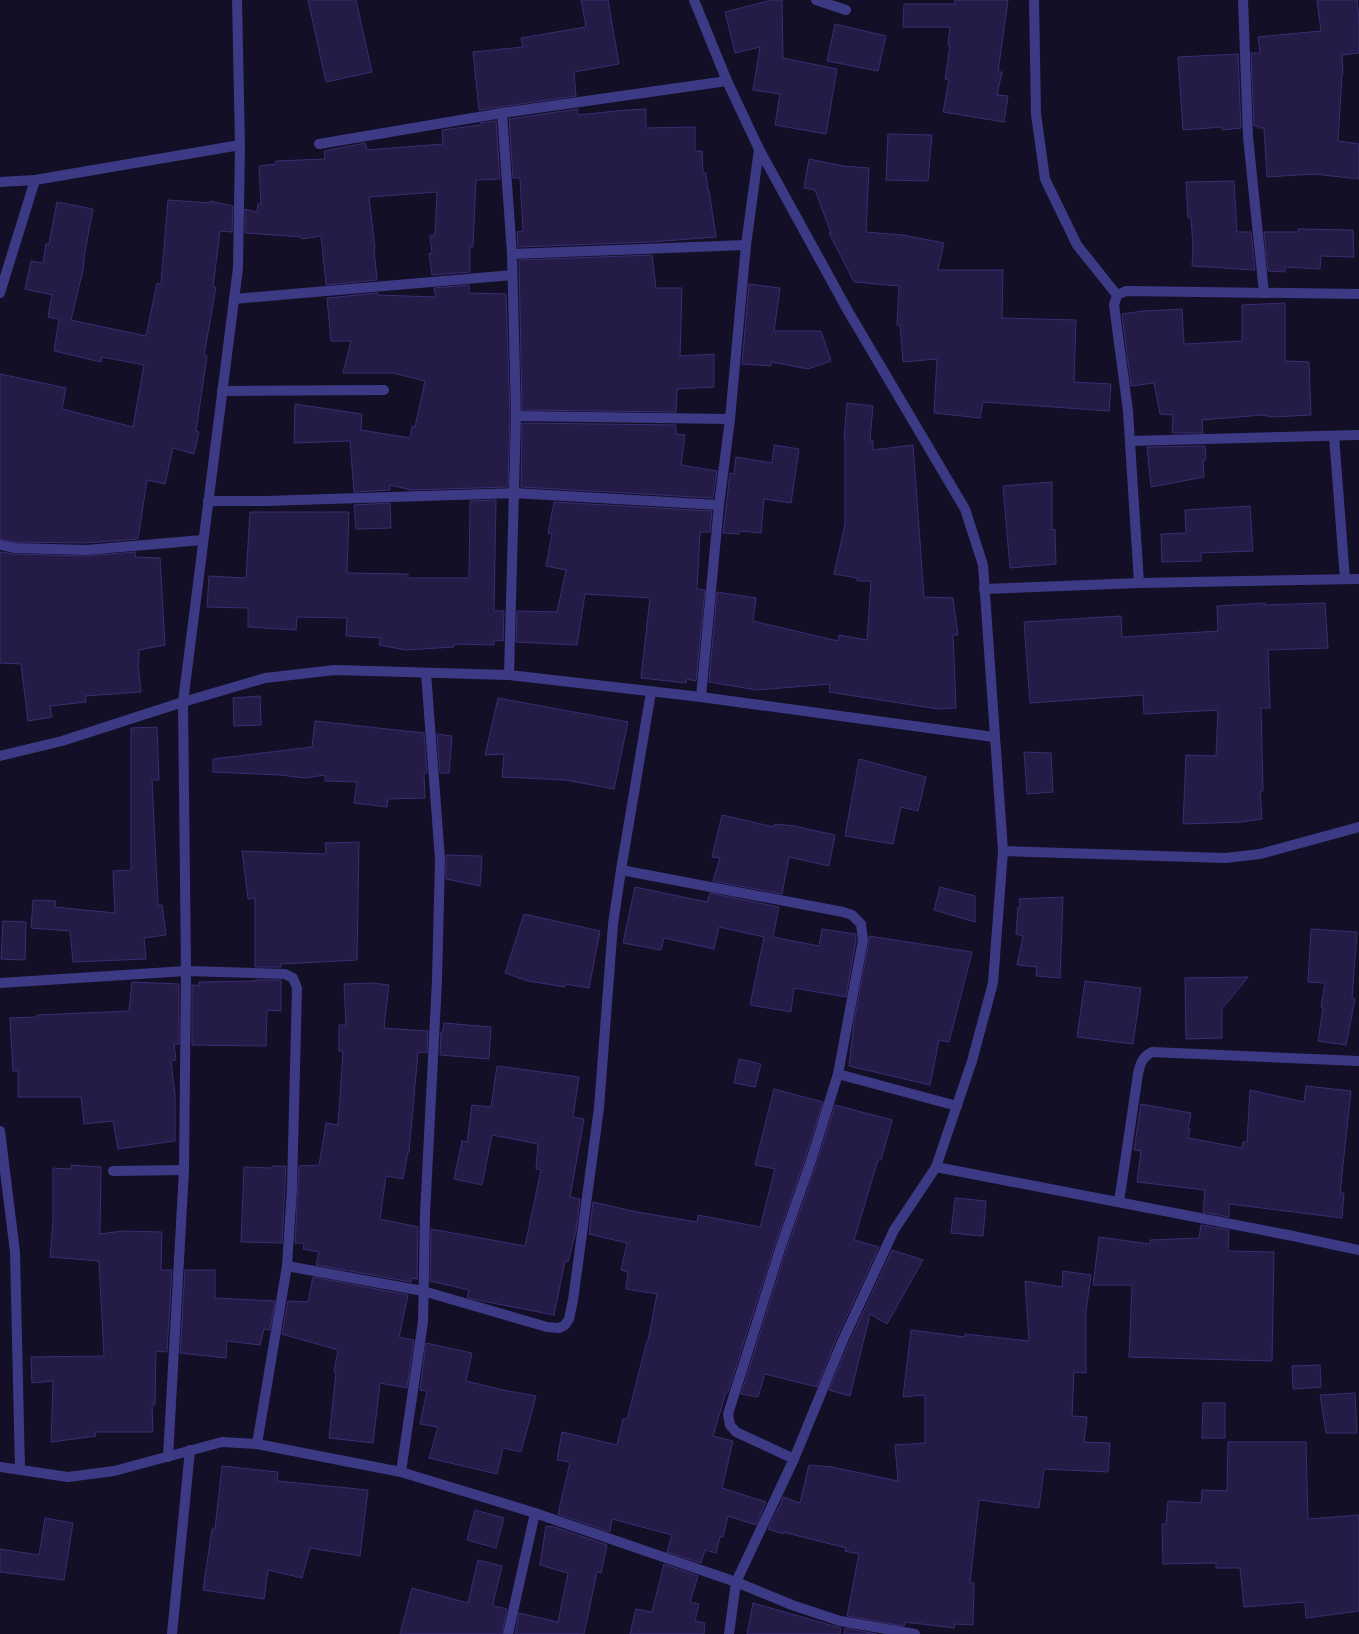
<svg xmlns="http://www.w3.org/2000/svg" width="1359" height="1634" viewBox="0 0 1359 1634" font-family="Figtree,sans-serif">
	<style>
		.building { fill: #241b47; stroke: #3b2d73 }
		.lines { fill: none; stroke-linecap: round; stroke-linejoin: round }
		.minor { stroke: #3d3a85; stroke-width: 10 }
	</style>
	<rect width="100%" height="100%" fill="#130f26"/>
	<g class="building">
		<polygon points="308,0 356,0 372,72 326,82"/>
		<polygon points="581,0 608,0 619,64 574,72 576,96 479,110 473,52 523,47 521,38 586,27"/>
		<polygon points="768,0 782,0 783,58 837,69 826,134 775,125 780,94 753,90 760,47 735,53 725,12 768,1"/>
		<polygon points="955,0 1008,0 998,72 1002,72 997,95 1008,96 1004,122 943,112 949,80 945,79 950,46 948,45 950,27 903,27 904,4 955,4"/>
		<polygon points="1317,0 1357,0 1359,19 1359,53 1342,55 1343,74 1342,74 1338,141 1359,144 1359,179 1314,174 1267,177 1264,128 1258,128 1258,126 1254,126 1251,53 1260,53 1258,37 1321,31"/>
		<polygon points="835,24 886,36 878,71 827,61"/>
		<polygon points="1238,54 1241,128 1222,130 1222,127 1183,130 1178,57"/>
		<polygon points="578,109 578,115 626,110 646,109 646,128 695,127 695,151 702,151 703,173 706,173 708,191 709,190 716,237 651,242 518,247 517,232 523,231 520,178 513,178 509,119"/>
		<polygon points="496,121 500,179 476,180 473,247 470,247 470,272 432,275 429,254 432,253 430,236 435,235 437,192 369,197 375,248 374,248 377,280 326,285 321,236 302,239 301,237 245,233 245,209 257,212 258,204 261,204 259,166 276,164 276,161 325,159 324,151 365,143 367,150 443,144 442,130 480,125 480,123"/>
		<polygon points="888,134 932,135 928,181 886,180"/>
		<polygon points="809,159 844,166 869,168 866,232 903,235 944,243 938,270 1003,270 1002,318 1076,320 1074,382 1111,384 1109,411 983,402 980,418 934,413 937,359 903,362 900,325 897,325 899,286 854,282 829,233 831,233 815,190 804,188"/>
		<polygon points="1234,181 1237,232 1251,232 1255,270 1192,266 1193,246 1191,218 1188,218 1186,182"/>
		<polygon points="168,200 210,203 210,201 233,206 232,232 220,231 213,287 216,287 204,355 207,356 196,431 199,432 194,454 173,448 165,484 147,480 138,539 86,543 16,542 0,539 0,374 66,388 62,409 133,427 144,365 102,357 101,362 54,351 59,319 48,317 52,295 25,289 31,261 43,263 46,244 49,244 57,202 93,209 85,251 83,270 71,320 146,336 157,283 161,284"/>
		<polygon points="1298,229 1353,230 1354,257 1321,256 1320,269 1285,267 1285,272 1268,271 1264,232 1298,232"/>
		<polygon points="652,255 656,288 682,288 680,356 714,354 714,387 677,389 676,412 522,410 519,260"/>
		<polygon points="749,284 780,288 774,331 821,331 831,361 808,369 771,362 771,366 742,364"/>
		<polygon points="469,285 469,293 506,294 510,416 508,487 411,490 390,485 390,490 354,492 350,441 294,443 295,404 362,414 361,430 410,438 412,426 415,427 425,381 393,373 343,373 351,341 331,341 327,298 378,293 378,295 436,297 434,288"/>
		<polygon points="1285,303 1285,361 1309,362 1311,415 1271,417 1263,415 1202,420 1203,433 1172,433 1173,415 1160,414 1154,383 1131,386 1122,314 1143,311 1182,309 1184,344 1242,341 1242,305"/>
		<polygon points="847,403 873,406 870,441 873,441 873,450 913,445 924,597 953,598 958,635 953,635 956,708 938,709 829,692 830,684 757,690 709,682 717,592 756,598 753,621 838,641 839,635 867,640 871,581 857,581 857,578 834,574 845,524 845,438 844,438"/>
		<polygon points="522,423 676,425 676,434 685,435 681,465 717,471 713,498 521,487"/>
		<polygon points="774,445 799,449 791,503 764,499 761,533 739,531 739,534 723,533 730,473 734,474 736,457 772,463"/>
		<polygon points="1205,446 1206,460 1203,460 1204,477 1151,487 1147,447"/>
		<polygon points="1052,482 1052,530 1055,529 1056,564 1010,568 1003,486"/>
		<polygon points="496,500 494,611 504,611 503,641 494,640 494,645 454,644 454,647 406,650 379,645 381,638 346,636 347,618 297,617 296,630 248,627 248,608 207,607 209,576 246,578 250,512 349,512 347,573 408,574 408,578 469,578 470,501"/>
		<polygon points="554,502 712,511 710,532 700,532 697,589 705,590 696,681 687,679 686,683 641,678 650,598 585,594 577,645 516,642 517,611 557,612 566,570 546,566 552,534 548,533"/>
		<polygon points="390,503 391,528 356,529 354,505"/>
		<polygon points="1250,506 1253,551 1201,553 1201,561 1162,562 1161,534 1186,533 1185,510"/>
		<polygon points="0,552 15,554 86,556 136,552 135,557 160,558 165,645 139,650 139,663 138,663 141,692 85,696 86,702 50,706 52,717 28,721 21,664 0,663"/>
		<polygon points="1265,603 1265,605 1325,603 1328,648 1268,650 1270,708 1261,708 1263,791 1260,791 1262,819 1241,822 1183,824 1186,755 1216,756 1218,710 1144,714 1143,695 1030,703 1024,622 1121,616 1122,637 1218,631 1217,606"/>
		<polygon points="260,696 261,725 234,726 233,698"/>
		<polygon points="498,698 628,722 614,789 565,780 502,777 504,754 485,755"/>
		<polygon points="315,721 424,733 427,773 424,773 425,798 388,799 387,807 354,803 357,782 325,781 325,775 305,778 280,775 213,772 213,759 312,747"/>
		<polygon points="157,727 159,780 152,780 158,906 162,905 166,935 144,938 146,959 73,962 70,931 31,928 33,900 56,901 55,907 115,913 113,871 131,870 131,728"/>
		<polygon points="437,734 452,736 449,773 440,773"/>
		<polygon points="1024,752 1051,753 1053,792 1027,794"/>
		<polygon points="859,759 926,777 918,811 901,807 893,844 845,836"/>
		<polygon points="722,815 774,827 775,824 794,826 835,835 829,866 789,857 782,894 713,881 720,858 712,857"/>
		<polygon points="359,842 357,960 281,964 281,967 255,967 255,898 248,899 242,851 326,854 325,843"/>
		<polygon points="446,855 482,856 480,886 446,879"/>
		<polygon points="635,887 707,902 710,893 779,907 773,937 819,946 822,929 856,934 856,940 846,997 794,988 791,1012 750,1005 764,937 719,927 714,949 664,938 661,950 623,943"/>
		<polygon points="940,887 975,896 975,922 934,910"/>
		<polygon points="1063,897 1060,978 1036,976 1037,967 1017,965 1023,936 1016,934 1018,907 1020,907 1019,899"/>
		<polygon points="524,914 600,931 589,988 565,984 565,987 528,981 505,973"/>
		<polygon points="3,921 26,922 25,960 1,959"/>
		<polygon points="1311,929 1357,932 1352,998 1355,999 1346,1045 1318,1041 1323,1008 1321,1007 1325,983 1308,982"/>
		<polygon points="869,936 972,952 949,1042 939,1040 930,1085 849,1066 854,1022 869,941"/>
		<polygon points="1248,977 1222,1009 1222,1038 1186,1039 1185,978"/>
		<polygon points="255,980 281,980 281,1011 267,1010 266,1046 192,1045 192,985 199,986 199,982 255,981"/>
		<polygon points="1085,981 1141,988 1133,1044 1077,1037"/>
		<polygon points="132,982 179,984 179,1044 174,1044 176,1060 171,1061 175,1095 175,1141 118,1149 113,1121 84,1124 81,1097 18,1097 18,1071 13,1071 10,1018 37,1017 37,1015 129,1011"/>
		<polygon points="372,983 389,985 384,1028 428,1031 427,1053 418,1052 409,1152 408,1152 403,1179 386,1176 380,1219 418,1227 417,1279 412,1278 411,1282 316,1265 319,1252 303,1249 304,1243 295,1243 299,1166 319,1165 326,1123 338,1125 343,1051 339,1051 339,1025 346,1025 344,984"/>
		<polygon points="444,1023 491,1027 489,1059 440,1055 441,1032 443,1032"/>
		<polygon points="739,1059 761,1064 755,1087 734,1083"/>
		<polygon points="497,1066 579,1077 573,1117 584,1119 570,1197 580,1199 576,1231 568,1262 565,1261 554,1315 472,1299 467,1297 469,1290 430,1281 431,1229 525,1246 541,1170 536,1169 538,1144 492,1135 482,1185 454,1179 462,1141 467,1142 472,1105 491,1107"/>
		<polygon points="1306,1086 1351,1091 1340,1193 1344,1193 1342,1218 1229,1204 1229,1217 1203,1212 1205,1190 1137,1182 1141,1151 1134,1150 1141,1104 1191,1113 1188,1129 1190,1129 1188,1138 1242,1148 1243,1142 1247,1142 1250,1090 1304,1102"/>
		<polygon points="774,1089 823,1102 805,1159 774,1247 728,1392 726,1392 713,1436 733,1441 722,1488 766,1502 756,1525 728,1516 723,1537 720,1537 716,1553 705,1550 701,1563 667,1552 672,1535 612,1519 610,1532 558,1514 570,1462 557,1460 562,1432 617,1445 623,1419 627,1419 647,1341 648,1341 657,1294 626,1289 628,1272 621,1270 627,1243 589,1234 593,1202 637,1212 697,1222 698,1215 760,1227 775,1169 755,1165"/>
		<polygon points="835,1105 892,1120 881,1160 878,1160 854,1240 879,1247 837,1337 817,1387 765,1374 758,1397 741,1394 786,1251 817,1163"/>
		<polygon points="71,1165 101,1167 100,1234 122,1231 162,1232 161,1270 172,1270 167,1352 156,1351 155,1405 152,1405 153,1432 95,1432 96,1436 51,1442 53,1381 32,1383 31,1357 104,1356 99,1261 50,1257 53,1221 53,1168 71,1169"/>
		<polygon points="272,1166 286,1166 282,1243 241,1242 244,1167 272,1168"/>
		<polygon points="955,1198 986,1201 983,1236 951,1233"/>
		<polygon points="1201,1225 1229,1230 1228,1251 1274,1252 1272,1361 1129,1357 1132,1285 1093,1285 1099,1237 1150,1244 1150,1240 1199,1238"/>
		<polygon points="892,1250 923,1260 887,1324 870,1314 850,1396 829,1390 849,1343"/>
		<polygon points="185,1270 215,1270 215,1298 275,1301 270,1330 264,1329 260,1345 227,1341 226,1358 180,1353"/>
		<polygon points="1063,1271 1091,1275 1086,1311 1086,1373 1074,1372 1072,1416 1087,1417 1084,1442 1110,1443 1108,1472 1044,1469 1039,1508 979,1500 970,1583 974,1583 973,1625 955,1624 954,1628 905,1622 904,1626 847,1616 859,1554 845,1551 846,1548 783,1532 783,1534 768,1529 779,1507 780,1507 783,1497 800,1503 809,1465 832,1467 898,1481 895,1445 925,1443 925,1395 903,1397 911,1330 965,1337 965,1334 1029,1341 1025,1281 1062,1287"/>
		<polygon points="313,1277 408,1295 399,1337 414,1340 407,1388 380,1383 373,1443 329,1438 336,1373 334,1372 338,1350 282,1334 288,1301 308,1302"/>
		<polygon points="426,1343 472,1353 466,1381 503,1390 536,1396 521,1452 503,1448 497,1474 429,1458 438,1427 420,1424 427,1391 420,1390"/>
		<polygon points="1320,1365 1321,1387 1293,1389 1292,1366"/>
		<polygon points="1355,1393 1357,1433 1326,1433 1320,1395"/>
		<polygon points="1203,1403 1225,1403 1225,1438 1202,1438"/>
		<polygon points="1228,1442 1306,1442 1308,1519 1359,1515 1359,1611 1306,1618 1305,1602 1244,1607 1240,1568 1216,1568 1216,1563 1163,1564 1162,1524 1166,1524 1168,1501 1201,1503 1202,1490 1227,1491"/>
		<polygon points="222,1466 278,1472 277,1481 368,1490 360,1556 310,1548 302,1578 268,1570 264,1599 203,1590 212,1529 215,1529"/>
		<polygon points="475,1510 504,1518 496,1548 467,1540"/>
		<polygon points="45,1518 73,1523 64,1580 0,1572 0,1549 39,1555"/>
		<polygon points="546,1526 555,1527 607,1545 601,1573 597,1572 584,1634 515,1634 519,1613 558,1622 568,1573 540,1565"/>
		<polygon points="478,1560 502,1566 493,1603 494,1606 507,1609 502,1634 400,1634 412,1588 468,1603"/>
		<polygon points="664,1564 698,1576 690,1602 699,1604 695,1621 705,1623 704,1634 630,1634 636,1609 652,1612"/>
		<polygon points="753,1603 841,1628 840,1634 747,1634"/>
		<polygon points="845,1628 877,1634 844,1634"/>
	</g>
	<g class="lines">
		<g class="minor">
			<polyline points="694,0 727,81 759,149 848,311 965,509 983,565 1003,851 993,983 972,1061 936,1167 894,1230 843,1340 794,1459 736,1582 729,1634"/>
			<polyline points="816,0 846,10"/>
			<polyline points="1034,0 1036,114 1045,179 1077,245 1117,295"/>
			<polyline points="1243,0 1248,137 1264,293"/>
			<polyline points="319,144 502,113"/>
			<polyline points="0,182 35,180 240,145"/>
			<polyline points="512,254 746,245"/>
			<polyline points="0,293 35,180"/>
			<polyline points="234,299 512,275"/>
			<polyline points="222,391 384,390"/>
			<polyline points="516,416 730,419"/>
			<polyline points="1334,436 1345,579"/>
			<polyline points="1130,441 1359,435"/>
			<polyline points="208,501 266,501 514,493 719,505"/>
			<polyline points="0,545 15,548 86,550 203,540"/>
			<polyline points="1139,583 1128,411 1114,305 1117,295 1126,291 1359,294"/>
			<polyline points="984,589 1139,583 1359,579"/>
			<polyline points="509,675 516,416 512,254 502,113 727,81"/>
			<polyline points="701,697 719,505 730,419 746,245 759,149"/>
			<polyline points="0,756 62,741 183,702 265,678 335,670 509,675 701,697 994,737"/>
			<polyline points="1003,851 1225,858 1260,854 1359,827"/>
			<polyline points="621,870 843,912 852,915 861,924 863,940 838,1074 811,1161 780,1249 728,1414 730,1425 736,1432 794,1459"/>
			<polyline points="0,983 186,971 285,974 293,978 297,988 292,1188 287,1266 257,1444"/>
			<polyline points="838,1074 957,1106"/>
			<polyline points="0,1131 15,1252 20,1470"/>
			<polyline points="936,1167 1293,1236 1359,1250"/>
			<polyline points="113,1171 184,1170"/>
			<path d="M 1119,1202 L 1138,1074 C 1140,1064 1142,1057 1152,1052 L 1359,1061"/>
			<polyline points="287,1266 423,1291 547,1327 559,1328 565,1325 569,1319 573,1300 599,1108 613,924 621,870 651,692"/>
			<polyline points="168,1457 184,1170 186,971 183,702 238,268 240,145 237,0"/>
			<polyline points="0,1467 68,1477 114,1471 222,1442 257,1444 401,1472 535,1513 736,1582 792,1605 840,1621 915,1634"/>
			<polyline points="401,1472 423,1322 425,1214 437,980 440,859 426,673"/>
			<polyline points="172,1634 190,1450"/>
			<polyline points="508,1634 535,1513"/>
		</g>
	</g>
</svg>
